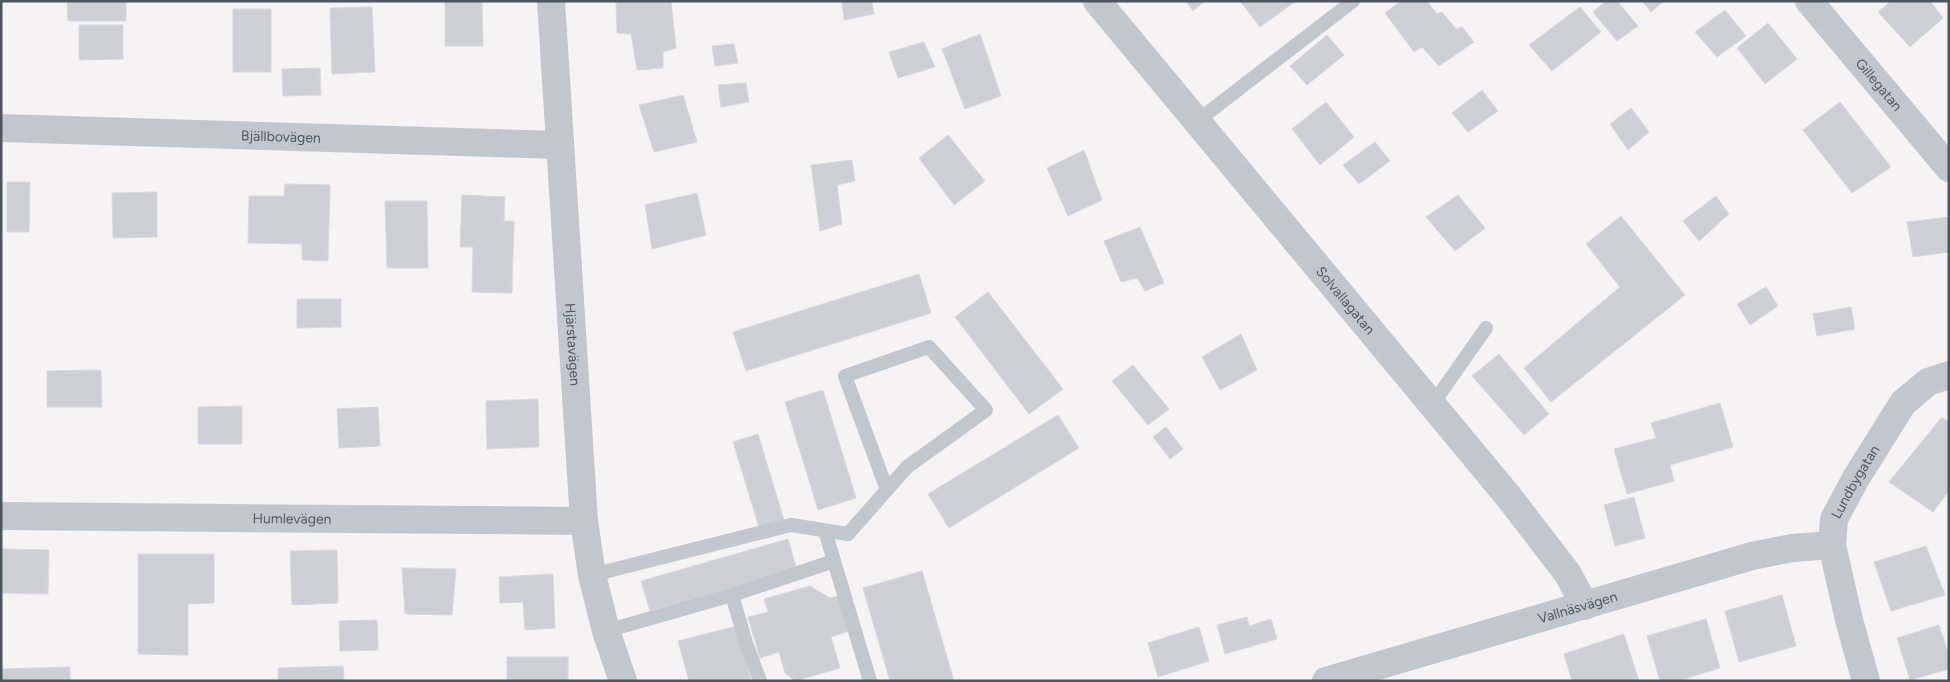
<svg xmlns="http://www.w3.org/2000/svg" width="1950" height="682" viewBox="0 0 1950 682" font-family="Figtree,sans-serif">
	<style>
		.building { fill: #cecfd4; stroke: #d8d9dd }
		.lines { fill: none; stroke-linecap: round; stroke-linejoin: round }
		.lane { stroke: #c1c7cd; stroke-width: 14 }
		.street { stroke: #c1c7cd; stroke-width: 28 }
		.labels { text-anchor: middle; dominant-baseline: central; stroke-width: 4; stroke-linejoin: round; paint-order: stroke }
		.street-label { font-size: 14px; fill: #4d565e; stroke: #fff }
	</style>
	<rect width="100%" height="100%" fill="#f5f3f3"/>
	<g class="building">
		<polygon points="67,1 126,1 126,21 68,21"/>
		<polygon points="445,1 482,1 483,46 445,46"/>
		<polygon points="616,1 671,1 676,48 663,52 663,68 637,70 631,34 617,33"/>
		<polygon points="842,1 872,1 874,14 844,20"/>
		<polygon points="1186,1 1205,1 1193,11"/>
		<polygon points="1240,1 1296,1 1260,27"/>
		<polygon points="1401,1 1427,1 1437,14 1442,12 1456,29 1462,27 1474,42 1439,66 1422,47 1414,52 1385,13"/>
		<polygon points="1606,1 1617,1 1638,26 1617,41 1593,12"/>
		<polygon points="1642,1 1664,1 1651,12"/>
		<polygon points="1891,1 1930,1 1943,18 1910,47 1878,12"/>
		<polygon points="372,7 375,72 332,74 330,8"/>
		<polygon points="1580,7 1601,32 1552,71 1529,45"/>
		<rect x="233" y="9" width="38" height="63"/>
		<polygon points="1725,10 1746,36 1717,57 1695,32"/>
		<polygon points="1768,23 1797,59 1765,84 1737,48"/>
		<polygon points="79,25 123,25 123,59 79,60"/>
		<polygon points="980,34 1001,96 965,109 942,49"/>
		<polygon points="1327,35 1344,55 1307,85 1290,66"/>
		<polygon points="924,42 935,67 898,78 889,52"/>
		<polygon points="734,44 738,63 715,66 712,46"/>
		<polygon points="320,68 321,95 283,96 282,69"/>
		<polygon points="746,83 749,102 721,107 718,85"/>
		<polygon points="1482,90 1498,111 1468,132 1452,113"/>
		<polygon points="683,95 697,142 654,152 639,105"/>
		<polygon points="1326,102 1354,137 1320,165 1292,129"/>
		<polygon points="1840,102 1891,167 1852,193 1803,130"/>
		<polygon points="1631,108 1649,132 1628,150 1610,124"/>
		<polygon points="948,135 985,181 954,205 919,158"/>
		<polygon points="1375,142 1390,161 1359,184 1343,165"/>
		<polygon points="1084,150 1102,200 1068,216 1047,168"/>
		<polygon points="852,160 855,181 837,185 842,224 820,231 811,165"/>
		<polygon points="7,182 30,182 29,232 7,232"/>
		<polygon points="285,184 330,185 328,261 302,260 302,244 248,243 249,196 284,196"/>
		<polygon points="157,192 157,237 113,238 112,193"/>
		<polygon points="697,193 706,235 652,249 645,205"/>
		<polygon points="462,195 505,197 504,221 514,221 512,293 472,292 473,247 460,247"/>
		<polygon points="1458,195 1485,228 1455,251 1426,217"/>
		<polygon points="1716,196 1729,214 1699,241 1683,221"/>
		<polygon points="385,201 427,201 428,268 387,268"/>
		<polygon points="1621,216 1685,295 1551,402 1524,368 1620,287 1586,244"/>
		<polygon points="1949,217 1949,252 1913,257 1907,222"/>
		<polygon points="1140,227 1164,283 1145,291 1137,278 1121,282 1104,241"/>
		<polygon points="919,274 931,313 746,371 733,332"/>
		<polygon points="1766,287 1778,306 1750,325 1737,304"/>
		<polygon points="988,292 1063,389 1029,414 955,317"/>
		<polygon points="297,299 341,299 341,327 297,328"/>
		<polygon points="1851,307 1855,329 1817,336 1813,314"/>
		<polygon points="1241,334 1257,370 1220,390 1202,357"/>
		<polygon points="1499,354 1549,414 1524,435 1472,376"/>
		<polygon points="1133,365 1169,409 1148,425 1112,381"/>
		<polygon points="101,370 102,407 47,407 47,371"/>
		<polygon points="823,390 856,498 818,510 785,402"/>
		<polygon points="538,399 539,447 487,449 486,401"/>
		<polygon points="1720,403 1733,447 1670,465 1674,481 1627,494 1614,449 1656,438 1651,423"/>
		<polygon points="242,406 242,444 198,444 198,407"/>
		<polygon points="378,407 380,446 339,448 337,409"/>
		<polygon points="1058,415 1079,448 949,528 928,494"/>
		<polygon points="1942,417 1949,422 1949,491 1933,512 1889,482"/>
		<polygon points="1166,427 1183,449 1170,459 1153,437"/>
		<polygon points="758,434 784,520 759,527 733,442"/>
		<polygon points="1634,497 1645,538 1615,546 1604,505"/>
		<polygon points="788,539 797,570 650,611 641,581"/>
		<polygon points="1926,546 1945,595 1891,611 1874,562"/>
		<polygon points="1,549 49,550 48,594 1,593"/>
		<polygon points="337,550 338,603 292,605 290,551"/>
		<polygon points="138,554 214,554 214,603 188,604 188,655 138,654"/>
		<polygon points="402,568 456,569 452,615 405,614"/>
		<polygon points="922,571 954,681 890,681 863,588"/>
		<polygon points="553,574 555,628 525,630 523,602 500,603 499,577"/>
		<polygon points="810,586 830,598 839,596 850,631 831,637 840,668 795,681 785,673 779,652 760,658 748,617 768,612 764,599"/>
		<polygon points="1782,595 1796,646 1739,662 1725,611"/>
		<polygon points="1247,617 1249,626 1271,619 1277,639 1225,654 1217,625"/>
		<polygon points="1706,619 1720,668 1678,681 1660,681 1647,636"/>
		<polygon points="377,620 378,650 340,651 339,621"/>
		<polygon points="1939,625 1949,656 1949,669 1910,680 1897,638"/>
		<polygon points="737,626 751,681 689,681 678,641"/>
		<polygon points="1199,627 1209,661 1158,677 1148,643"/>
		<polygon points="1624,634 1639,681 1572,681 1564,654"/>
		<rect x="507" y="657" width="61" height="24"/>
		<polygon points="343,666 344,681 278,681 278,668"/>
		<polygon points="70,667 70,681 1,681 1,669"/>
	</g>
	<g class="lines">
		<g class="lane">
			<polyline points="1196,122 1353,1"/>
			<polyline points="1432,405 1486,328"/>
			<polyline points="825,531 870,681"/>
			<polyline points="592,575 791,525 848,534 907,467 986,410 929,347 845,376 887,490"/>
			<polyline points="606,631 732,595"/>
			<polyline points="760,681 746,643 732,595 834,561"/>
		</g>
		<g class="street">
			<path id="s1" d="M 551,1 L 584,521 L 592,575 L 606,631 L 623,681"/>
			<path id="s2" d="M 1097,1 L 1508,496 L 1568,574 L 1585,606"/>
			<path id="s3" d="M 1809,1 L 1949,168"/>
			<path id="s4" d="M 1,128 L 560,145"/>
			<path id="s5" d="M 1,516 L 584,521"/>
			<path id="s6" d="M 1326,681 L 1752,556 L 1792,548 L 1832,545"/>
			<path id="s7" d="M 1866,681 L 1849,620 L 1832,545 L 1834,519 L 1856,478 L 1903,403 L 1928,382 L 1949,375"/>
		</g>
	</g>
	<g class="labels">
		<g class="street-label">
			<text stroke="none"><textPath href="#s3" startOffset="109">Gillegatan</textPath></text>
			<text stroke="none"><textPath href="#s4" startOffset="280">Bjällbovägen</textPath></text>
			<text stroke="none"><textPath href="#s2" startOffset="389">Solvallagatan</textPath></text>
			<text stroke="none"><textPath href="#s1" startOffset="344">Hjärstavägen</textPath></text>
			<text stroke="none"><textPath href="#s7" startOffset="209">Lundbygatan</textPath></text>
			<text stroke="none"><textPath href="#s5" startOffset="291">Humlevägen</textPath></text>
			<text stroke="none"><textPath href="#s6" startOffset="262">Vallnäsvägen</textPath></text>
		</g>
	</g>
	<rect width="1950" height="682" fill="none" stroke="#4d565e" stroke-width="5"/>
</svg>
